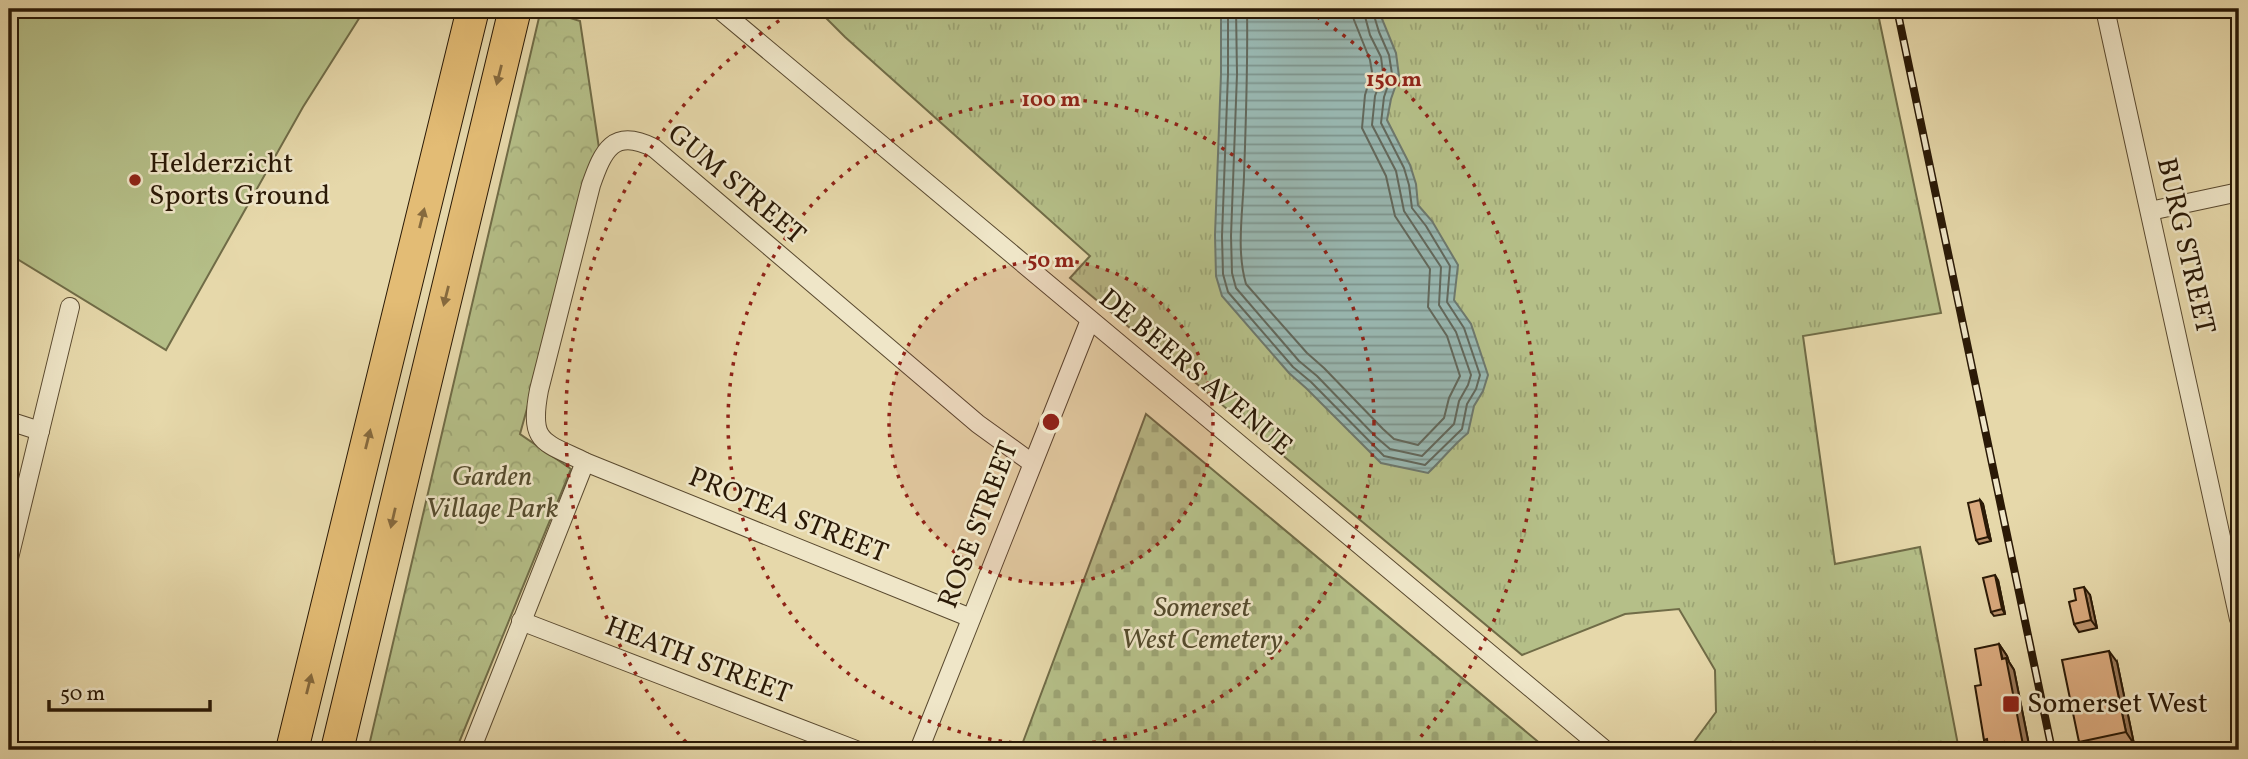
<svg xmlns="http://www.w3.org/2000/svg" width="2248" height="759" viewBox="0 0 2248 759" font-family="Vollkorn,serif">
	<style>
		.grass { fill: url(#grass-tufts); stroke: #706c47; stroke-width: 2 }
		.cemetery { fill: url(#cemetery-stones); stroke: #706c47; stroke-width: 2 }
		.park { fill: url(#park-crowns); stroke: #706c47; stroke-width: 2 }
		.garden { fill: #b5bf88; stroke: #706c47; stroke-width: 2 }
		.water { fill: url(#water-rules); stroke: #6d786d; stroke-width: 2 }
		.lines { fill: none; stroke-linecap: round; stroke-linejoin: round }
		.shore { stroke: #62685c; stroke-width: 2 }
		.street-casing { stroke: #59492f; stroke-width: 20 }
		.highway-casing { stroke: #2a1906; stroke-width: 34 }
		.street { stroke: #efe6c8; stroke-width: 18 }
		.highway { stroke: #e3bc75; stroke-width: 32 }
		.rail-casing { stroke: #2a1906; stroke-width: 8 }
		.rail { stroke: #efe6c8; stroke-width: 5; stroke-dasharray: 16; stroke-linecap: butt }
		.wall { fill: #bc936d; stroke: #2a1906; stroke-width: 2 }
		.shaded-wall { fill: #997859; stroke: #2a1906; stroke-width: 2 }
		.building { fill: #dbab7f; stroke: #2a1906; stroke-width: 2 }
		.oneway { fill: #866a3e }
		.ring { fill: none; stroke: #8f2418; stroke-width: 3.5; stroke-dasharray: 3.5 7 }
		.poi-dot { fill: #8f2418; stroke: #efe6c8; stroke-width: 2.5 }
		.labels { text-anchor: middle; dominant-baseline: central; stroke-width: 5; stroke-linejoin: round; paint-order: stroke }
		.poi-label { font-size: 28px; fill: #2a1906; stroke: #efe6c8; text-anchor: start }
		.street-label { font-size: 28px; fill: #2a1906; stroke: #efe6c8 }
		.park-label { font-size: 28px; font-style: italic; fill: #544b2d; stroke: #efe6c8 }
		.centre { fill: #8f2418; stroke: #efe6c8; stroke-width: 3.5 }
		.ring-label { font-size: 21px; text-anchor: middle; font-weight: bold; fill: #8f2418; stroke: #efe6c8; stroke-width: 5; stroke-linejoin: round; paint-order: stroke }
	</style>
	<defs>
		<pattern id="grass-tufts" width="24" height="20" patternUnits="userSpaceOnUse" patternTransform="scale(1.75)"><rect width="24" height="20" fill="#b5bf88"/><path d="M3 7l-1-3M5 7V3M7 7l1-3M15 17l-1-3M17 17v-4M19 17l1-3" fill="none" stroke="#9ca474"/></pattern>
		<pattern id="cemetery-stones" width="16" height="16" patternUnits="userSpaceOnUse" patternTransform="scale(1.75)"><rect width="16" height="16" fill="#b5bf88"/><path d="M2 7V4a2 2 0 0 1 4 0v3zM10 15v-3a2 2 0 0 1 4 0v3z" fill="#9ca474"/></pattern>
		<pattern id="park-crowns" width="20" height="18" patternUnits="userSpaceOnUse" patternTransform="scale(1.75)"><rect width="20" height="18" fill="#b5bf88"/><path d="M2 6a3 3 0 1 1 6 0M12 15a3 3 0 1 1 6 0" fill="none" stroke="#9ca474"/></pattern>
		<pattern id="water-rules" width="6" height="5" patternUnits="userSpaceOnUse" patternTransform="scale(1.75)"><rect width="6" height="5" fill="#99b8b2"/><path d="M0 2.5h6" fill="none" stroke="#7d958f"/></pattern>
	</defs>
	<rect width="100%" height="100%" fill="#e6d8aa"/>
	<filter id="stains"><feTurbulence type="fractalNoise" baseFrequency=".00286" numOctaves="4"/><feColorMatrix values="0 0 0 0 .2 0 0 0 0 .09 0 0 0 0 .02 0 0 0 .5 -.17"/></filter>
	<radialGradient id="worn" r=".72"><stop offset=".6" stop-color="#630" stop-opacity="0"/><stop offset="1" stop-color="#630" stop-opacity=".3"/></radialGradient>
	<polygon class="grass" points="817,9 1877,9 1941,313 1803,336 1835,564 1920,547 1959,750 1688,750 1716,712 1715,670 1679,609 1625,614 1522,655 1070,278 1090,256 845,37"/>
	<polygon class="cemetery" points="1146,414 1548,750 1020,750"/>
	<polygon class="park" points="541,9 580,21 599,148 520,434 571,469 456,750 368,750"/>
	<polygon class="garden" points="9,9 365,9 303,107 166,350 9,254"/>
	<path class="water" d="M 1221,9 L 1378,9 L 1396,53 L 1399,76 L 1391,99 L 1387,120 L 1410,165 L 1416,184 L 1418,205 L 1432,221 L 1458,265 L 1454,300 L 1471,324 L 1488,375 L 1483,391 L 1474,406 L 1468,433 C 1453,445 1442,460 1428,473 L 1381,463 L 1306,388 L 1289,373 L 1222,296 L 1216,276 L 1215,235 L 1221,74 Z"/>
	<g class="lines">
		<g class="shore">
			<polyline points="1228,9 1228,74 1222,236 1223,274 1228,292 1293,367 1311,382 1384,456 1425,465 1462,429 1467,404 1476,389 1480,375 1464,328 1447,302 1450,266 1426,226 1412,208 1409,185 1404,168 1381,123 1384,97 1392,74 1389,55 1379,32 1372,9"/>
			<polyline points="1236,9 1237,74 1231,236 1232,273 1236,288 1299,361 1317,376 1376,437 1390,449 1422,456 1454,424 1459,401 1468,385 1471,375 1456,332 1439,305 1441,267 1404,211 1396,171 1372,125 1375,96 1383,73 1381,57 1370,35 1363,9"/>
			<path d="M 1247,9 C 1248,65 1246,120 1244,176 C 1243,211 1236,250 1246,284 L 1307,353 L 1324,368 L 1383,429 L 1394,439 L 1418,445 L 1444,418 L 1449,398 L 1460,376 L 1447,336 L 1428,307 L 1430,269 L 1395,216 L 1386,176 L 1362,128 L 1365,95 L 1372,72 L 1370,60 L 1354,20 L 1352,9"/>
		</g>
		<defs>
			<g id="street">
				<polyline points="719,9 1605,750"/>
				<polyline points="2105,9 2239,619"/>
				<polyline points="2150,211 2239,192"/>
				<polyline points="9,421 40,431"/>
				<polyline points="9,558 70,307"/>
				<path d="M 971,618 L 585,462 C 542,441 529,443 539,390 L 591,185 C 603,151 613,127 654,148 L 978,424 L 1032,463"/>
				<polyline points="521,621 856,750"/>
				<polyline points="471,750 585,462"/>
				<polyline points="919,750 1090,320"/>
			</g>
			<g id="highway">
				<polyline points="292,750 473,9"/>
				<polyline points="337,750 515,9"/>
			</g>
		</defs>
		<use href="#street" class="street-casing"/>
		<use href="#highway" class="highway-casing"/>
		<use href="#street" class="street"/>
		<use href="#highway" class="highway"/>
		<defs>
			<polyline id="rail" points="1897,9 2052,750"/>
		</defs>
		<use href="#rail" class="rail-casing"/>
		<use href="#rail" class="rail"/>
	</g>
	<g class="wall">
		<polygon points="1980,500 1983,504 1991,541 1979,544 1976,540"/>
		<polygon points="1998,580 2005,614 1994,616 1991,612"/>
		<polygon points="2090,595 2097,628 2079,632 2074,624 2076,600"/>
		<polygon points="1999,644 2007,656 2009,662 2014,670 2030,750 1991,750 1984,740 1981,685"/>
		<polygon points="2117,662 2134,744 2102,750 2085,750 2079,742"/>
	</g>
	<g class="shaded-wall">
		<polygon points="1980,500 1983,504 1991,541 1988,537"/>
		<polygon points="1995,575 1998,580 2005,614 2002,609"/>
		<polygon points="2084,587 2090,595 2097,628 2091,620"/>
		<polygon points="1999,644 2007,656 2009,662 2014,670 2030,750 2024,750"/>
		<polygon points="2109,651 2117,662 2134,744 2126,732"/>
	</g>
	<g class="building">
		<polygon points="1980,500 1988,537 1976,540 1968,503"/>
		<polygon points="1995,575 2002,609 1991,612 1983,578"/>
		<polygon points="2084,587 2091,620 2074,624 2069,602 2076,600 2074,589"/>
		<polygon points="1999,644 2002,659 2006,658 2024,750 2006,750 2004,742 1988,746 1987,739 1984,740 1975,686 1981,685 1975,649"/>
		<polygon points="2109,651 2126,732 2079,742 2062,660"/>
	</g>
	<defs><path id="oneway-solid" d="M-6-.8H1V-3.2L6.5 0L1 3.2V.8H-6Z" transform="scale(1.75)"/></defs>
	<g class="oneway">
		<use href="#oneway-solid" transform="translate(499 75) rotate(104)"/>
		<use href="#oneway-solid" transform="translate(422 218) rotate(-76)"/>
		<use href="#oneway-solid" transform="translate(446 296) rotate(104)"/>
		<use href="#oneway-solid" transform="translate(368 439) rotate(-76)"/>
		<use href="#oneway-solid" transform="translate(393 518) rotate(103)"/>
		<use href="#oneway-solid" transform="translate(309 684) rotate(-76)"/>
	</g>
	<circle cx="1051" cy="422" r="162" fill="#8f2418" fill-opacity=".12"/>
	<g class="ring">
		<circle cx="1051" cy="422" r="162"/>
		<circle cx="1051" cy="422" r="323"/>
		<path d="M693 750A485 485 0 0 1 794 11M1308 11A485 485 0 0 1 1409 750"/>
	</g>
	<g class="poi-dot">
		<circle cx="135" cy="180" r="7"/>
		<rect x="2002" y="695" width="18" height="18" rx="3.5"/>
	</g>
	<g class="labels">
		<g class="poi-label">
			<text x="149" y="164">Helderzicht<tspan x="149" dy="32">Sports Ground</tspan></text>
			<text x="2027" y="704">Somerset West</text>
		</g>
		<g class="street-label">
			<text transform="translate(736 185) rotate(40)">GUM STREET</text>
			<text transform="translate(2185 246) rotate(77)">BURG STREET</text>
			<text transform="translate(1195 373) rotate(40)">DE BEERS AVENUE</text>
			<text transform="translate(788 516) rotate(22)">PROTEA STREET</text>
			<text transform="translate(979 525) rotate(-69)">ROSE STREET</text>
			<text transform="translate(698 661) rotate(21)">HEATH STREET</text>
		</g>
		<g class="park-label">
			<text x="492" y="477">Garden<tspan x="492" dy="32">Village Park</tspan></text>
			<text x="1202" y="608">Somerset<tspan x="1202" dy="32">West Cemetery</tspan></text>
		</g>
	</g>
	<circle cx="1051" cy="422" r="10" class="centre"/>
	<g class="ring-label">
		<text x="1394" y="86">150 m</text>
		<text x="1051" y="106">100 m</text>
		<text x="1051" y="267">50 m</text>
	</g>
	<rect width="2248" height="759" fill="none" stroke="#e6d8aa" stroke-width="35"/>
	<rect x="10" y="10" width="2227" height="738" fill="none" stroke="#2a1906" stroke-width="3.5"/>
	<rect x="18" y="18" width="2213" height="724" fill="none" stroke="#2a1906" stroke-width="2"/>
	<path d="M49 700v10h161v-10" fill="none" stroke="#2a1906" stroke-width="3.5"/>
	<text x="60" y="700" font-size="21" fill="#2a1906" stroke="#efe6c8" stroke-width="5" paint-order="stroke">50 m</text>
	<rect width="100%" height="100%" filter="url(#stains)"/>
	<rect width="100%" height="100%" fill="url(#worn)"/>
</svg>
